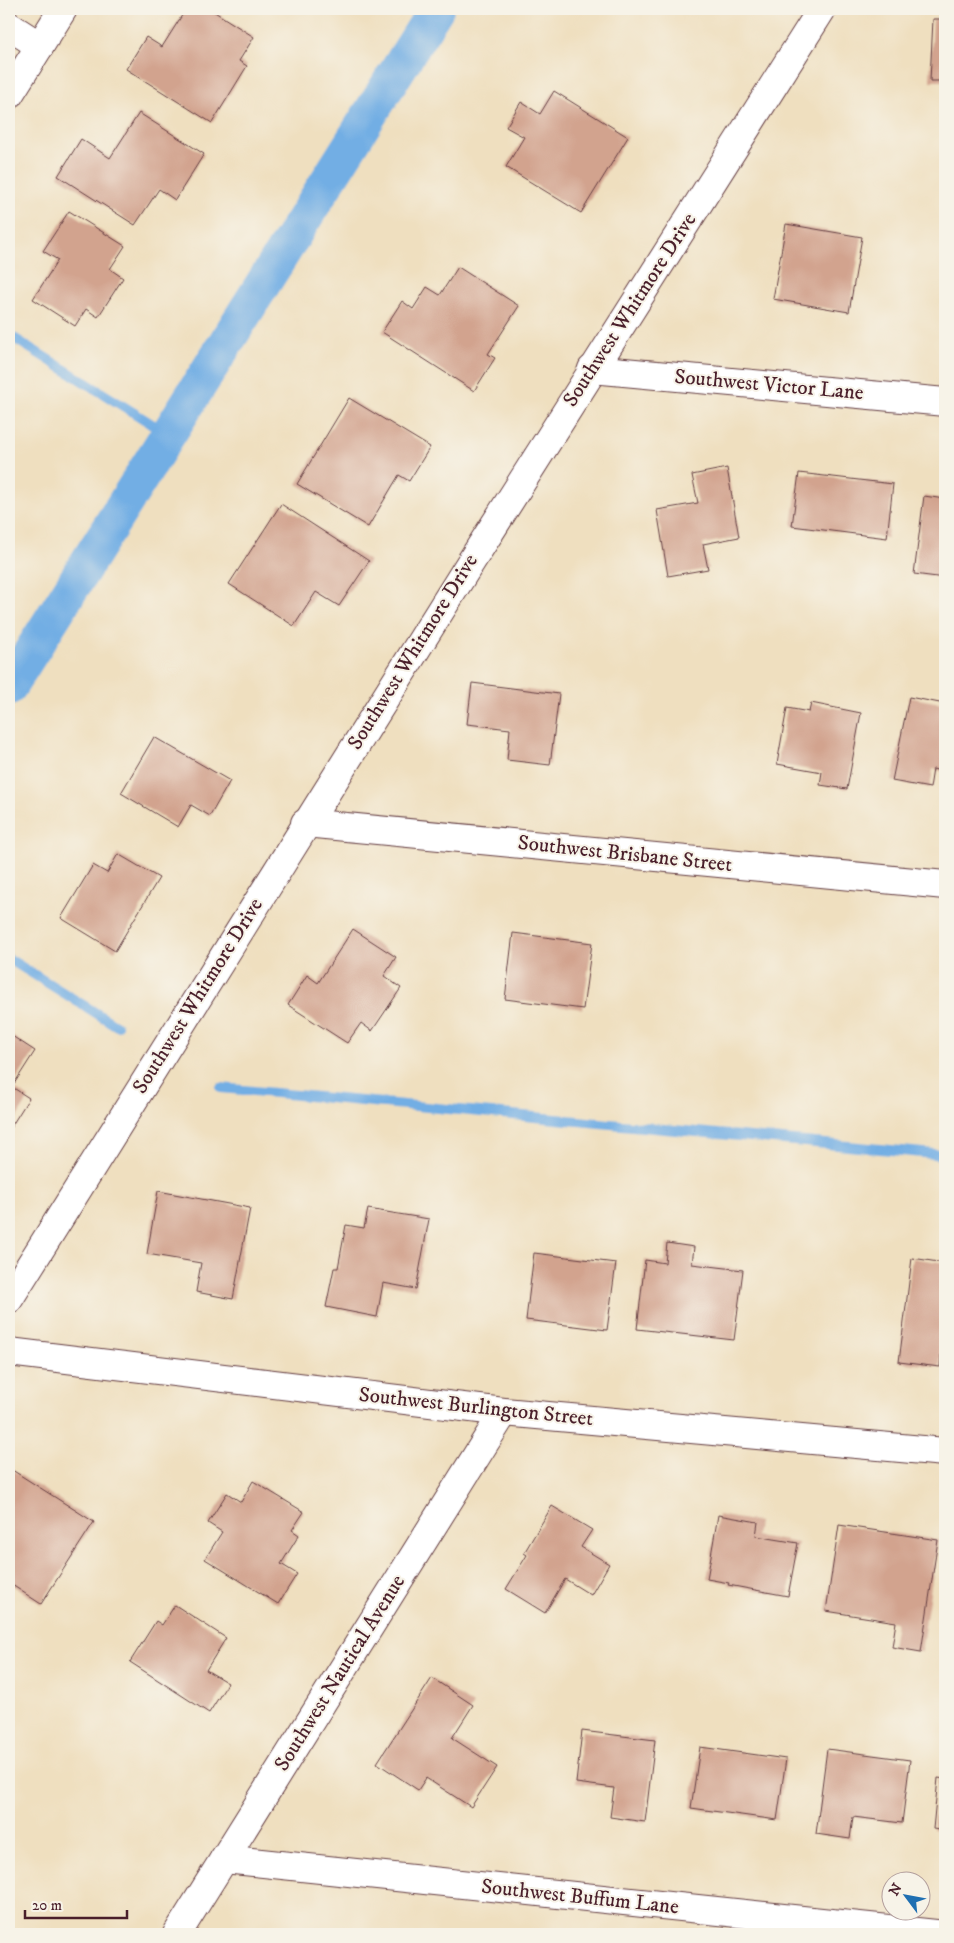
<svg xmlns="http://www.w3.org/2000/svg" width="954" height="1943" viewBox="0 0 954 1943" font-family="'IM FELL DW Pica',serif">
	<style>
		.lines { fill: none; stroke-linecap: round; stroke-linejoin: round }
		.stream { stroke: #72aee4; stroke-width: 10 }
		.canal { stroke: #72aee4; stroke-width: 36 }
		.building { fill: #d2a38e }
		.minor-casing { stroke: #633c41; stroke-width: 30 }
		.minor { stroke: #fff; stroke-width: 28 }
		.labels { text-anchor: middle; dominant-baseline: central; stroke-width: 4; stroke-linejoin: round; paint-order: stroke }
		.street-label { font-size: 21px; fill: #4a1f2b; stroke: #f7f3e8 }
	</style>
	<rect width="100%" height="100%" fill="#f7f3e8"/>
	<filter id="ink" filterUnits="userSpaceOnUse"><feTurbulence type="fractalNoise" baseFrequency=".02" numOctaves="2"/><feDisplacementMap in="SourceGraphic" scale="10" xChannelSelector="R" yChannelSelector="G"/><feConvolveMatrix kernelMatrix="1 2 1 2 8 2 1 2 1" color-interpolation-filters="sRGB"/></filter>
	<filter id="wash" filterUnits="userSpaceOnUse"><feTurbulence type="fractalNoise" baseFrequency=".0096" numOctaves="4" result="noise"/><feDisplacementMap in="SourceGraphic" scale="20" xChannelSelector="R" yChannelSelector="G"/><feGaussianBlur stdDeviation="1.12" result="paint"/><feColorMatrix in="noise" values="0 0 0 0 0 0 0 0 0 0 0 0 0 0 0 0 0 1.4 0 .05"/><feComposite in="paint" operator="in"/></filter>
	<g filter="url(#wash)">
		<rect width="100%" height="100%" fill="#efdfbf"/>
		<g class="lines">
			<g class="stream">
				<polyline points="9,335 168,434"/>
				<polyline points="9,959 117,1026"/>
				<polyline points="221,1088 945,1155"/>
			</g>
			<polyline class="canal" points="9,687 436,9"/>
		</g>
		<g id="blocks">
			<g class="building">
				<polygon points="186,9 210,9 254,37 239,61 247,66 212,123 126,69 146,37 162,47"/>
				<polygon points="933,19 945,19 945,81 930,81"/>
				<polygon points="554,91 628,137 581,213 506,167 524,137 506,127 521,102 540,114"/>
				<polygon points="139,113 204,154 175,200 159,189 135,225 58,176 81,139 110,158"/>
				<polygon points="69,211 125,246 110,269 123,278 98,317 86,309 75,326 33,299 58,260 43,251"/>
				<polygon points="786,224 862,237 849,312 773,299"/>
				<polygon points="458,267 519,306 488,354 495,358 474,391 382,332 402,301 413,309 427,287 440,295"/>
				<polygon points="349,398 430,447 409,481 399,475 368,527 297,484"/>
				<polygon points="727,468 739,537 703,544 708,569 668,576 657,510 698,503 692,475"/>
				<polygon points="799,473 893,484 887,538 792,526"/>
				<polygon points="924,496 945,499 945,578 914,574"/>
				<polygon points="281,504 369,561 339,606 316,592 294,626 229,584"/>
				<polygon points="472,683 559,694 550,765 507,760 510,729 467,724"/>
				<polygon points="909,697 945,704 945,772 933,769 930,788 892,781"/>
				<polygon points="811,703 861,713 847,789 820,785 822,772 777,764 787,708 809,712"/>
				<polygon points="154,737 230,781 210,816 191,805 178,827 121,793"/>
				<polygon points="118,854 159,878 115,951 61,918 93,865 107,873"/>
				<polygon points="353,929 396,957 384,976 401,988 372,1031 361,1023 347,1043 288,1005 307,975 318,983"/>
				<polygon points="513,933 592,943 583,1009 505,999"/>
				<polygon points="9,1034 35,1051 12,1087 29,1098 9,1130"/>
				<polygon points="158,1191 250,1208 233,1299 196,1292 201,1263 147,1254"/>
				<polygon points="368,1209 429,1219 416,1289 383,1283 377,1317 326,1307 334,1268 338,1268 346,1225 364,1228"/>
				<polygon points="667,1243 694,1247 692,1264 743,1270 734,1340 637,1329 645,1260 665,1263"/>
				<polygon points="534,1253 616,1263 607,1330 526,1320"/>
				<polygon points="912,1258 945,1263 945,1356 941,1355 940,1367 899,1362"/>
				<polygon points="9,1468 94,1522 41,1604 9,1583"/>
				<polygon points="253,1481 304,1512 292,1530 299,1535 281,1564 297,1574 278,1604 205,1559 222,1532 208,1523 227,1493 241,1502"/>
				<polygon points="552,1506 592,1530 581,1547 609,1564 591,1595 565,1579 545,1613 506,1589 527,1555 524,1553"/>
				<polygon points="718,1515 758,1522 756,1536 798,1543 788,1596 728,1585 729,1583 707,1579"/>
				<polygon points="839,1525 938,1540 921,1652 892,1647 896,1622 826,1611"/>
				<polygon points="175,1605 226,1638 206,1670 228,1683 209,1713 130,1662 156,1621 162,1625"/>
				<polygon points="432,1678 473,1705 452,1738 497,1767 471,1807 426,1778 418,1790 377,1763"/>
				<polygon points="582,1731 655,1740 645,1822 610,1817 614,1788 576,1783"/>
				<polygon points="700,1747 786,1759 777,1820 691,1808"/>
				<polygon points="827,1749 910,1760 902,1823 853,1817 850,1839 816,1834"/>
				<polygon points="938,1778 945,1779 945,1831 933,1829"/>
			</g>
		</g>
	</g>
	<g filter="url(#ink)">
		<use href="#blocks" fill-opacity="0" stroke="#633c41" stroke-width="1"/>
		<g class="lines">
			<defs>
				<g id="minor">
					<polyline points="9,26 40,46"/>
					<polyline points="9,95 63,9"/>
					<polyline points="592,369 945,402"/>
					<polyline points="305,823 945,885"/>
					<path d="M 9,1299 C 278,868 548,437 822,9"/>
					<polyline points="9,1352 504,1412 945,1452"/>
					<polyline points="224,1859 936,1934"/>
					<polyline points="177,1934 504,1412"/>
				</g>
			</defs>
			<use href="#minor" class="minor-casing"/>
			<use href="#minor" class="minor"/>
		</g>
	</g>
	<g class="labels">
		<g class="street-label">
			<text transform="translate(630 310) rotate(-57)">Southwest Whitmore Drive</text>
			<text transform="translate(769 385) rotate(5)">Southwest Victor Lane</text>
			<text transform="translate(413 652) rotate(-58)">Southwest Whitmore Drive</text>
			<text transform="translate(625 854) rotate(6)">Southwest Brisbane Street</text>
			<text transform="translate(198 996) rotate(-58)">Southwest Whitmore Drive</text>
			<text transform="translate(476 1407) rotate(6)">Southwest Burlington Street</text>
			<text transform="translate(340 1673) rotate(-58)">Southwest Nautical Avenue</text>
			<text transform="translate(580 1897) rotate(6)">Southwest Buffum Lane</text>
		</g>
	</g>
	<rect width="954" height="1943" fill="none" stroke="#f7f3e8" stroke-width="30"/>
	<g transform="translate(906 1896) rotate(302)"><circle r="24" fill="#f7f3e8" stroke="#b29e9c"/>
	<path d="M0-4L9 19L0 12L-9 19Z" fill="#1f6fb2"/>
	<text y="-8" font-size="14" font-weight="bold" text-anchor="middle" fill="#4a1f2b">N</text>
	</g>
	<path d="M25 1910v8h102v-8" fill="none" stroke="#4a1f2b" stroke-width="2.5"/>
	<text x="32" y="1910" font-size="15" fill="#4a1f2b" stroke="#f7f3e8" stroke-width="4" paint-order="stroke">20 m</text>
</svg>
